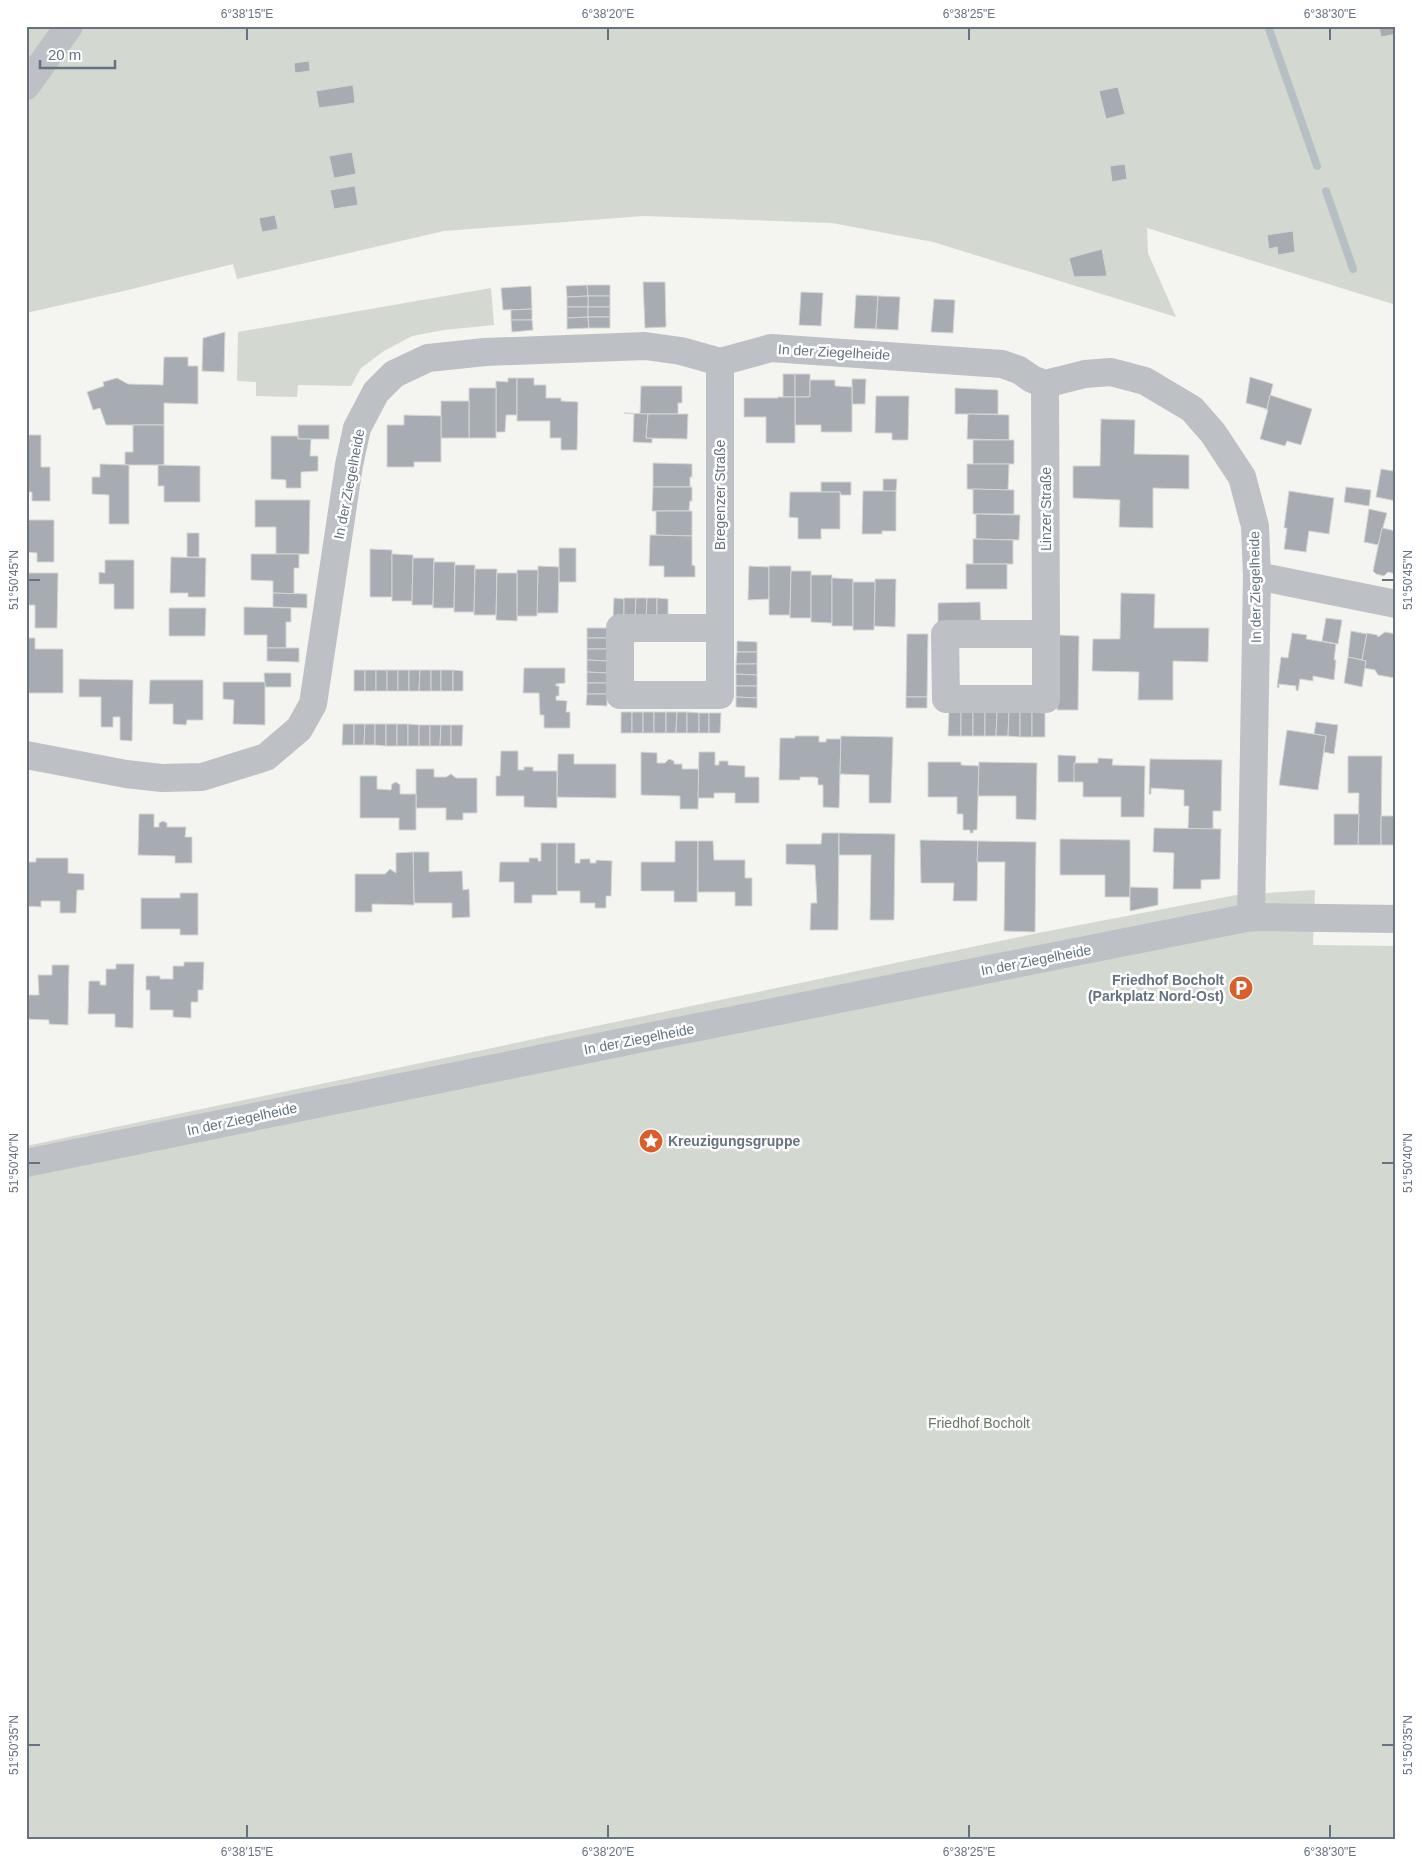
<svg xmlns="http://www.w3.org/2000/svg" width="1422" height="1865" viewBox="0 0 1422 1865" font-family="Helvetica,sans-serif">
	<style>
		.green { fill: #d3d9d0 }
		.lines { fill: none; stroke-linecap: round; stroke-linejoin: round }
		.stream { stroke: #b6c0c4; stroke-width: 8 }
		.building { fill: #a6acb2; stroke: #d5d5d3 }
		.minor { stroke: #bdc0c4; stroke-width: 28 }
		.ticks { fill: none; stroke: #657280; stroke-width: 2 }
		.labels { text-anchor: middle; dominant-baseline: central; stroke-width: 5; stroke-linejoin: round; paint-order: stroke }
		.street-label { font-size: 14px; fill: #657280; stroke: #fff }
		.poi-label { font-size: 14px; font-weight: bold; fill: #657280; stroke: #fff; text-anchor: end }
		.park-label { font-size: 14px; fill: #667763; stroke: #fff }
		.neatline { fill: none; stroke: #657280; stroke-width: 2 }
		.ticks-label { font-size: 12px; text-anchor: middle; fill: #657280 }
	</style>
	<rect width="100%" height="100%" fill="#f4f4f0"/>
	<g class="green">
		<polygon points="26,26 1396,26 1396,305 1147,228 1148,253 1176,317 933,242 832,223 644,216 444,231 237,279 233,264 128,290 26,313"/>
		<polygon points="491,288 494,325 444,330 412,336 384,351 361,368 351,386 298,385 297,397 256,396 256,382 237,381 238,332"/>
		<polygon points="1315,890 1313,945 1396,946 1396,1839 26,1839 26,1146 1038,933 1236,895"/>
	</g>
	<g class="lines">
		<g class="stream">
			<polyline points="1268,26 1317,166"/>
			<polyline points="1326,191 1353,269"/>
		</g>
	</g>
	<g class="building">
		<polygon points="1379,26 1396,26 1396,34 1381,37"/>
		<polygon points="309,61 310,71 295,73 294,63"/>
		<polygon points="353,85 355,103 319,108 316,91"/>
		<polygon points="1118,87 1125,114 1106,119 1099,91"/>
		<polygon points="352,152 356,174 334,178 329,156"/>
		<polygon points="1125,164 1127,179 1112,182 1110,166"/>
		<polygon points="355,186 358,205 334,209 330,190"/>
		<polygon points="275,215 278,229 262,232 259,218"/>
		<polygon points="1293,231 1295,252 1278,255 1277,247 1269,249 1267,235"/>
		<polygon points="1102,249 1107,276 1074,277 1069,258"/>
		<polygon points="643,282 665,282 666,327 645,328"/>
		<polygon points="587,285 588,296 567,297 566,286"/>
		<polygon points="587,285 610,285 610,296 588,296"/>
		<polygon points="531,286 532,309 503,310 501,288"/>
		<polygon points="801,292 823,293 821,326 799,325"/>
		<polygon points="856,295 878,296 876,329 854,328"/>
		<rect x="588" y="296" width="22" height="11"/>
		<polygon points="588,296 588,307 567,307 567,297"/>
		<polygon points="878,296 900,297 898,330 876,329"/>
		<polygon points="934,299 955,300 953,333 931,332"/>
		<polygon points="567,307 588,307 588,317 567,318"/>
		<rect x="588" y="307" width="22" height="10"/>
		<polygon points="532,309 532,320 511,320 511,310"/>
		<polygon points="588,317 589,328 567,329 567,318"/>
		<polygon points="588,317 610,317 610,328 589,328"/>
		<polygon points="511,320 532,320 533,330 512,332"/>
		<polygon points="225,332 224,372 202,371 203,338"/>
		<polygon points="164,357 188,357 188,366 198,366 198,404 164,403 164,425 106,425 100,408 93,410 87,392 104,386 103,382 117,378 128,384 163,385"/>
		<rect x="783" y="374" width="12" height="23"/>
		<rect x="795" y="374" width="15" height="23"/>
		<polygon points="1250,377 1273,384 1267,409 1246,403"/>
		<polygon points="508,378 517,378 517,415 506,415 505,432 496,432 496,381 508,382"/>
		<polygon points="517,378 534,378 534,385 546,385 546,398 561,398 561,401 578,402 577,450 561,450 561,438 550,438 550,421 517,421"/>
		<polygon points="852,379 866,379 865,404 852,404"/>
		<polygon points="810,380 835,380 835,386 852,387 852,432 821,432 821,425 795,425 795,397 810,397"/>
		<polygon points="641,386 682,386 682,403 678,403 678,414 640,414"/>
		<rect x="469" y="388" width="27" height="50"/>
		<polygon points="955,388 998,390 998,414 955,414"/>
		<polygon points="1270,395 1312,409 1301,445 1287,441 1285,446 1260,439 1268,410 1265,409 1267,409"/>
		<polygon points="876,396 909,396 908,440 892,440 892,433 875,433"/>
		<polygon points="778,397 795,397 795,443 766,443 766,417 744,417 744,398 778,398"/>
		<rect x="441" y="401" width="28" height="37"/>
		<polygon points="624,413 648,414 646,438 652,438 652,443 633,442 634,414"/>
		<polygon points="648,414 688,414 687,439 646,438"/>
		<polygon points="968,414 1009,415 1009,440 967,439"/>
		<polygon points="404,415 441,416 441,462 414,462 414,467 387,467 387,425 404,425"/>
		<polygon points="1101,419 1135,420 1134,454 1189,455 1189,489 1153,488 1153,528 1119,527 1120,500 1073,498 1073,466 1100,466"/>
		<polygon points="133,425 164,425 164,465 125,465 125,452 133,452"/>
		<rect x="298" y="425" width="31" height="14"/>
		<polygon points="26,435 41,435 41,467 50,467 50,501 32,501 32,492 26,492"/>
		<polygon points="271,436 298,436 298,439 311,439 310,456 318,456 318,471 301,472 301,488 286,488 286,480 271,479"/>
		<rect x="973" y="440" width="41" height="24"/>
		<polygon points="653,463 692,464 692,477 690,477 690,487 653,487"/>
		<polygon points="100,464 129,465 129,524 109,524 109,495 92,494 92,477 100,477"/>
		<polygon points="967,464 1009,464 1008,490 967,489"/>
		<polygon points="158,465 200,466 200,502 164,502 164,486 158,486"/>
		<polygon points="1394,466 1396,466 1396,501 1376,497 1381,469 1393,471"/>
		<polygon points="883,479 897,479 896,491 883,491"/>
		<polygon points="821,482 851,482 851,495 841,495 840,492 821,492"/>
		<polygon points="653,487 692,487 692,501 690,501 689,511 652,511"/>
		<polygon points="1346,487 1371,490 1369,506 1344,502"/>
		<polygon points="973,489 1014,490 1014,514 973,514"/>
		<polygon points="863,491 896,491 896,531 882,531 882,534 862,534"/>
		<polygon points="1289,491 1334,498 1329,534 1309,531 1306,552 1284,549 1287,528 1284,528"/>
		<polygon points="790,492 840,492 840,529 821,529 821,539 798,539 798,518 789,517"/>
		<polygon points="255,500 310,500 309,554 276,554 276,527 255,527"/>
		<polygon points="1369,509 1387,513 1378,545 1364,542"/>
		<polygon points="656,511 692,511 692,536 656,535"/>
		<polygon points="976,514 1020,515 1019,540 976,539"/>
		<polygon points="26,520 54,520 54,562 37,562 37,553 26,552"/>
		<polygon points="1382,528 1396,531 1396,574 1388,572 1384,576 1376,574 1373,571"/>
		<rect x="187" y="533" width="12" height="24"/>
		<polygon points="650,535 692,536 692,565 695,566 695,577 664,577 664,566 649,566"/>
		<polygon points="973,539 1013,540 1013,564 973,564"/>
		<rect x="559" y="548" width="17" height="34"/>
		<polygon points="370,549 392,550 392,597 370,597"/>
		<polygon points="251,554 299,554 299,568 294,568 294,594 273,593 273,581 251,580"/>
		<polygon points="392,554 413,555 412,601 392,601"/>
		<polygon points="171,557 206,558 205,597 188,597 188,593 170,593"/>
		<polygon points="413,558 434,558 433,605 412,605"/>
		<polygon points="105,560 134,560 134,609 114,609 114,584 99,584 99,572 105,573"/>
		<polygon points="434,562 455,562 454,608 433,608"/>
		<rect x="966" y="564" width="41" height="25"/>
		<polygon points="455,565 475,565 474,612 454,612"/>
		<polygon points="538,566 559,567 558,613 537,613"/>
		<polygon points="749,566 769,567 769,599 748,600"/>
		<polygon points="769,566 791,566 790,615 769,615"/>
		<polygon points="475,569 497,569 496,615 474,615"/>
		<polygon points="517,570 538,570 537,616 517,616"/>
		<polygon points="791,571 811,571 811,618 790,618"/>
		<polygon points="26,573 58,573 57,628 35,628 35,605 26,605"/>
		<polygon points="497,573 517,573 517,621 496,620"/>
		<polygon points="811,575 832,575 832,623 811,622"/>
		<polygon points="832,578 853,579 853,626 832,626"/>
		<polygon points="875,579 896,579 895,627 874,626"/>
		<polygon points="853,582 875,582 874,630 853,630"/>
		<polygon points="273,593 307,594 307,608 273,607"/>
		<polygon points="1121,593 1155,594 1154,628 1209,628 1208,662 1173,661 1173,700 1138,700 1139,672 1092,671 1093,639 1120,639"/>
		<polygon points="614,598 624,599 624,619 613,619"/>
		<polygon points="624,598 636,598 635,620 624,619"/>
		<polygon points="636,598 647,598 646,620 635,620"/>
		<polygon points="647,598 657,598 657,620 646,620"/>
		<polygon points="657,598 668,599 668,620 657,620"/>
		<polygon points="980,602 981,623 938,624 938,603"/>
		<polygon points="244,607 291,608 291,622 286,622 286,648 267,648 267,635 244,635"/>
		<polygon points="169,608 206,608 205,636 169,636"/>
		<polygon points="1326,618 1342,620 1338,644 1322,641"/>
		<rect x="587" y="628" width="21" height="10"/>
		<polygon points="1351,631 1367,634 1362,660 1348,657"/>
		<polygon points="1385,632 1396,634 1395,678 1378,675 1375,670 1364,668 1366,661 1362,660 1367,633 1377,635 1378,637"/>
		<polygon points="1292,633 1307,635 1306,639 1336,644 1334,660 1336,660 1334,680 1313,676 1313,681 1300,679 1298,691 1296,690 1296,686 1279,684 1279,688 1277,687 1281,657 1288,658"/>
		<polygon points="907,634 928,634 927,697 906,697"/>
		<polygon points="1058,635 1079,636 1078,710 1057,710"/>
		<polygon points="26,638 35,638 35,649 63,649 63,693 26,693"/>
		<rect x="587" y="638" width="21" height="11"/>
		<polygon points="737,641 757,642 757,652 737,652"/>
		<polygon points="267,648 299,648 299,662 267,661"/>
		<polygon points="587,649 608,649 608,661 587,660"/>
		<polygon points="737,652 757,652 757,664 736,664"/>
		<polygon points="1348,657 1366,661 1362,687 1344,683"/>
		<polygon points="587,660 608,661 608,673 587,672"/>
		<polygon points="736,664 757,664 757,675 736,674"/>
		<polygon points="524,668 565,668 565,683 556,684 556,686 559,686 559,696 556,696 556,700 567,701 566,712 570,712 570,728 544,728 544,715 540,715 539,693 523,693"/>
		<rect x="354" y="670" width="11" height="21"/>
		<rect x="365" y="670" width="11" height="21"/>
		<rect x="376" y="670" width="11" height="21"/>
		<rect x="387" y="670" width="11" height="21"/>
		<rect x="398" y="670" width="11" height="21"/>
		<polygon points="409,670 420,670 419,691 409,691"/>
		<polygon points="420,670 431,670 431,691 419,691"/>
		<rect x="431" y="670" width="10" height="21"/>
		<rect x="441" y="670" width="12" height="21"/>
		<polygon points="453,670 463,671 463,691 453,691"/>
		<polygon points="587,672 608,673 607,683 587,683"/>
		<polygon points="264,673 291,673 291,687 265,687"/>
		<polygon points="736,674 757,675 757,686 736,686"/>
		<polygon points="79,679 133,680 132,741 120,740 120,717 113,717 113,727 101,727 101,697 79,697"/>
		<polygon points="150,680 203,680 203,720 187,720 186,725 173,724 173,704 149,704"/>
		<polygon points="223,682 265,682 265,725 233,724 234,700 223,699"/>
		<rect x="587" y="683" width="20" height="11"/>
		<polygon points="736,686 757,686 757,698 736,697"/>
		<polygon points="587,694 607,694 607,706 586,705"/>
		<polygon points="736,697 757,698 757,708 736,707"/>
		<rect x="906" y="697" width="21" height="11"/>
		<rect x="621" y="712" width="11" height="21"/>
		<rect x="632" y="712" width="11" height="21"/>
		<rect x="643" y="712" width="11" height="21"/>
		<rect x="654" y="712" width="12" height="21"/>
		<polygon points="666,712 677,712 676,733 666,733"/>
		<polygon points="677,712 687,712 687,733 676,733"/>
		<polygon points="687,712 699,713 699,733 687,733"/>
		<polygon points="949,712 961,712 961,736 948,736"/>
		<rect x="961" y="712" width="12" height="24"/>
		<rect x="973" y="712" width="12" height="24"/>
		<polygon points="985,712 997,712 996,736 985,736"/>
		<polygon points="997,712 1009,712 1008,736 996,736"/>
		<polygon points="1009,712 1020,712 1020,737 1008,736"/>
		<rect x="1020" y="712" width="12" height="25"/>
		<polygon points="1032,712 1045,713 1045,737 1032,737"/>
		<rect x="699" y="713" width="10" height="20"/>
		<polygon points="709,713 721,713 720,733 709,733"/>
		<polygon points="1316,722 1338,725 1334,754 1324,752 1326,736 1314,734"/>
		<polygon points="343,724 354,724 354,745 342,745"/>
		<polygon points="354,724 365,724 364,745 354,745"/>
		<polygon points="365,724 375,724 375,745 364,745"/>
		<polygon points="375,724 386,724 386,746 375,745"/>
		<rect x="386" y="724" width="11" height="22"/>
		<rect x="397" y="724" width="11" height="22"/>
		<polygon points="408,724 419,725 419,746 408,746"/>
		<rect x="419" y="725" width="11" height="21"/>
		<polygon points="430,725 441,725 440,746 430,746"/>
		<polygon points="441,725 451,725 451,746 440,746"/>
		<polygon points="451,725 463,725 462,746 451,746"/>
		<polygon points="1287,730 1326,736 1318,790 1279,785"/>
		<polygon points="795,736 819,736 819,742 826,742 826,739 841,739 839,808 823,807 823,785 818,785 818,778 815,777 800,777 800,780 779,780 780,738 795,738"/>
		<polygon points="841,736 893,737 891,803 869,803 869,775 840,774"/>
		<polygon points="501,751 518,751 518,770 524,770 524,767 533,767 533,771 557,771 557,808 524,807 524,796 496,796 496,776 500,776"/>
		<polygon points="641,752 657,753 657,763 665,763 669,759 674,761 674,764 682,764 682,769 699,769 698,809 680,809 680,796 641,795"/>
		<polygon points="699,752 715,752 715,765 719,765 719,761 728,761 728,765 745,766 745,777 759,777 759,803 735,803 735,793 714,793 714,798 698,798"/>
		<polygon points="558,754 574,754 574,764 616,764 616,798 557,797"/>
		<polygon points="1058,755 1076,756 1074,782 1058,782"/>
		<polygon points="1348,756 1382,756 1381,845 1358,845 1359,793 1348,793"/>
		<polygon points="1098,758 1113,759 1112,765 1145,766 1144,817 1121,817 1121,797 1083,797 1083,782 1074,782 1074,763 1098,763"/>
		<polygon points="1150,759 1222,760 1221,811 1213,811 1213,829 1188,829 1189,806 1184,806 1184,790 1151,788 1151,794 1149,794"/>
		<polygon points="928,762 961,762 961,765 979,766 977,830 973,830 973,833 970,833 970,830 963,830 963,814 957,814 957,797 928,797"/>
		<polygon points="979,762 1037,763 1036,820 1016,819 1016,796 978,796"/>
		<polygon points="416,769 434,769 434,777 446,777 451,774 456,778 477,778 477,813 463,813 463,820 446,820 446,808 416,808"/>
		<polygon points="360,776 377,776 377,789 391,790 392,784 396,782 400,785 400,794 416,794 416,830 399,830 399,818 360,818"/>
		<polygon points="139,814 154,814 154,827 159,827 159,823 163,821 167,823 167,827 186,827 185,837 192,837 192,863 175,863 175,856 138,855"/>
		<polygon points="1334,814 1359,814 1358,845 1334,845"/>
		<rect x="1381" y="816" width="15" height="29"/>
		<polygon points="1154,828 1221,829 1220,879 1201,880 1201,889 1173,889 1174,853 1153,852"/>
		<polygon points="822,833 839,833 838,930 810,930 811,903 817,903 815,865 786,864 786,844 821,844"/>
		<polygon points="839,833 895,834 894,920 870,920 871,855 839,855"/>
		<polygon points="1060,839 1130,840 1130,897 1105,897 1105,875 1060,875"/>
		<polygon points="920,840 978,841 977,901 953,901 954,883 921,883"/>
		<polygon points="675,841 698,841 697,902 674,902 674,891 641,891 641,862 675,862"/>
		<polygon points="698,841 713,841 714,860 745,860 745,878 752,878 752,906 735,906 735,892 698,892"/>
		<polygon points="978,841 1036,842 1035,932 1004,931 1005,862 977,862"/>
		<polygon points="541,843 557,843 557,895 532,895 532,903 514,903 514,882 499,882 500,862 529,862 529,858 538,858 538,861 541,861"/>
		<polygon points="557,843 575,843 575,863 580,863 580,859 590,859 590,863 596,863 596,860 612,861 611,896 606,896 606,908 595,908 595,903 580,903 580,891 557,891"/>
		<polygon points="413,852 429,852 429,872 462,871 463,890 469,889 470,917 452,918 452,903 414,903"/>
		<polygon points="413,852 414,905 372,904 372,912 355,912 355,874 385,874 390,869 396,873 396,853"/>
		<polygon points="36,858 68,858 68,873 84,874 84,890 77,890 76,913 60,913 60,901 41,901 41,907 26,906 26,862 36,862"/>
		<polygon points="1130,887 1158,888 1158,905 1130,911"/>
		<polygon points="180,893 198,893 198,935 180,935 180,929 141,929 141,898 180,898"/>
		<polygon points="184,962 204,962 203,990 198,990 198,1002 191,1002 191,1018 173,1017 173,1010 150,1010 150,990 146,990 146,976 160,976 160,979 173,979 173,966 184,966"/>
		<polygon points="116,964 134,964 133,1028 115,1027 115,1014 88,1014 89,981 100,981 100,985 106,985 106,969 116,969"/>
		<polygon points="52,965 69,965 68,1025 49,1024 49,1020 26,1019 26,995 39,995 38,975 52,975"/>
	</g>
	<g class="lines">
		<g class="minor">
			<polyline points="26,86 69,26"/>
			<polyline points="720,362 720,628 620,628 620,695 720,695 720,628"/>
			<polyline points="1045,384 1046,634 945,634 946,699 1046,699 1046,634"/>
			<polyline points="1257,576 1396,604"/>
			<polyline points="26,755 126,774 162,778 202,777 266,757 299,729 313,704 349,465 357,428 376,392 394,374 428,358 485,352 645,346 681,351 720,362 771,348 1002,364 1019,370 1032,379 1045,384 1085,374 1111,372 1145,381 1192,409 1213,433 1242,477 1255,526 1257,576 1251,917"/>
			<polyline points="26,1163 653,1036 1251,917 1396,919"/>
		</g>
	</g>
	<path class="ticks" d="M 247,28 L 247,40M 608,28 L 608,40M 969,28 L 969,40M 1330,28 L 1330,40M 28,580 L 40,580M 1382,580 L 1394,580M 28,1163 L 40,1163M 1382,1163 L 1394,1163M 28,1745 L 40,1745M 1382,1745 L 1394,1745M 247,1825 L 247,1838M 608,1825 L 608,1838M 969,1825 L 969,1838M 1330,1825 L 1330,1838"/>
	<defs>
		<symbol id="parking-disc" viewBox="-11 -11 22 22"><circle r="9.5" fill="#d95e2c" stroke="#fff"/><path d="M-3.5-5.5H1a3.5 3.5 0 0 1 0 7H-1V5.5H-3.5ZM-1-3.4V-.6H.8a1.4 1.4 0 0 0 0-2.8Z" fill="#fff"/></symbol>
		<symbol id="sight-disc" viewBox="-11 -11 22 22"><circle r="9.5" fill="#d95e2c" stroke="#fff"/><path d="M0-6L1.8-2.2L6-1.7L2.9 1.2L3.7 5.4L0 3.3L-3.7 5.4L-2.9 1.2L-6-1.7L-1.8-2.2Z" fill="#fff"/></symbol>
	</defs>
	<g fill-rule="evenodd">
		<use href="#parking-disc" x="1227" y="974" width="28" height="28"/>
		<use href="#sight-disc" x="637" y="1127" width="28" height="28"/>
	</g>
	<g class="labels">
		<g class="street-label">
			<text transform="translate(834 352) rotate(3)">In der Ziegelheide</text>
			<text transform="translate(349 484) rotate(-79)">In der Ziegelheide</text>
			<text transform="translate(720 495) rotate(-90)">Bregenzer Straße</text>
			<text transform="translate(1046 509) rotate(-90)">Linzer Straße</text>
			<text transform="translate(1255 587) rotate(-91)">In der Ziegelheide</text>
			<text transform="translate(1036 960) rotate(-11)">In der Ziegelheide</text>
			<text transform="translate(639 1039) rotate(-11)">In der Ziegelheide</text>
			<text transform="translate(242 1119) rotate(-12)">In der Ziegelheide</text>
		</g>
		<g class="poi-label">
			<text x="1224" y="980">Friedhof Bocholt<tspan x="1224" dy="16">(Parkplatz Nord-Ost)</tspan></text>
			<text x="668" y="1141" text-anchor="start">Kreuzigungsgruppe</text>
		</g>
		<g class="park-label">
			<text x="979" y="1423">Friedhof Bocholt</text>
		</g>
	</g>
	<rect width="1422" height="1865" fill="none" stroke="#ffffff" stroke-width="55"/>
	<path d="M40 60v8h75v-8" fill="none" stroke="#657280" stroke-width="2.5"/>
	<text x="48" y="60" font-size="15" fill="#657280" stroke="#ffffff" stroke-width="4" paint-order="stroke">20 m</text>
	<rect x="28" y="28" width="1366" height="1810" class="neatline"/>
	<g class="ticks-label">
		<text x="247" y="18">6°38'15"E</text>
		<text x="608" y="18">6°38'20"E</text>
		<text x="969" y="18">6°38'25"E</text>
		<text x="1330" y="18">6°38'30"E</text>
		<text transform="translate(14 580) rotate(-90)" y="4">51°50'45"N</text>
		<text transform="translate(1408 580) rotate(-90)" y="4">51°50'45"N</text>
		<text transform="translate(14 1163) rotate(-90)" y="4">51°50'40"N</text>
		<text transform="translate(1408 1163) rotate(-90)" y="4">51°50'40"N</text>
		<text transform="translate(14 1745) rotate(-90)" y="4">51°50'35"N</text>
		<text transform="translate(1408 1745) rotate(-90)" y="4">51°50'35"N</text>
		<text x="247" y="1856">6°38'15"E</text>
		<text x="608" y="1856">6°38'20"E</text>
		<text x="969" y="1856">6°38'25"E</text>
		<text x="1330" y="1856">6°38'30"E</text>
	</g>
</svg>
